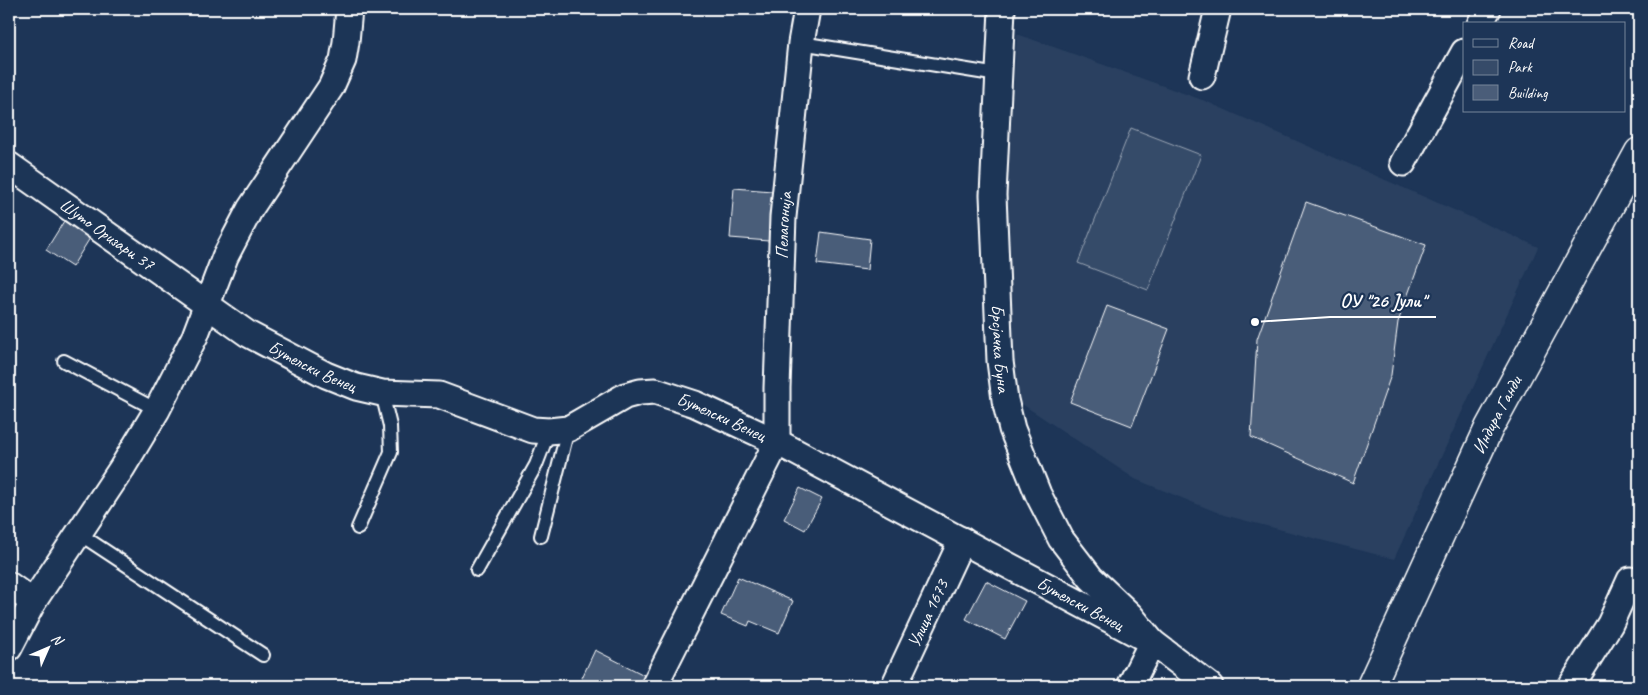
<svg xmlns="http://www.w3.org/2000/svg" width="1648" height="695" viewBox="0 0 1648 695" font-family="Caveat,sans-serif">
	<style>
		.built { fill: #2a4161 }
		.green { fill: #364b69; stroke: #9aa5b4 }
		.building { fill: #4a5d79; stroke: #fff }
		.lines { fill: none; stroke-linecap: round; stroke-linejoin: round }
		.service-casing { stroke: #fff; stroke-width: 16 }
		.minor-casing { stroke: #fff; stroke-width: 29 }
		.tertiary-casing { stroke: #fff; stroke-width: 31 }
		.service { stroke: #1d3557; stroke-width: 12 }
		.minor { stroke: #1d3557; stroke-width: 25 }
		.tertiary { stroke: #1d3557; stroke-width: 28 }
		.labels { text-anchor: middle; dominant-baseline: central; stroke-width: 4.5; stroke-linejoin: round; paint-order: stroke }
		.street-label { font-size: 18px; fill: #fff; stroke: #1d3557 }
		.leader { fill: none; stroke: #fff; stroke-width: 2 }
		.callout-dot { fill: #fff; stroke: #1d3557; stroke-width: 2 }
		.callout-label { font-size: 19px; text-anchor: middle; font-weight: bold; fill: #fff; stroke: #1d3557; stroke-width: 4.5; stroke-linejoin: round; paint-order: stroke }
	</style>
	<rect width="100%" height="100%" fill="#1d3557"/>
	<filter id="ink" filterUnits="userSpaceOnUse"><feTurbulence type="fractalNoise" baseFrequency=".02" numOctaves="2"/><feDisplacementMap in="SourceGraphic" scale="10" xChannelSelector="R" yChannelSelector="G"/><feConvolveMatrix kernelMatrix="1 2 1 2 8 2 1 2 1" color-interpolation-filters="sRGB"/></filter>
	<g filter="url(#ink)">
		<polygon class="built" points="1017,34 1205,101 1538,247 1394,559 1224,515 1135,479 1010,396 1003,245"/>
		<polygon class="green" points="1131,128 1201,155 1148,290 1078,263"/>
		<g class="building">
			<polygon points="734,188 772,191 769,241 730,238"/>
			<polygon points="1306,202 1426,245 1398,322 1391,375 1353,483 1251,437 1257,339"/>
			<polygon points="64,221 90,238 72,267 46,250"/>
			<polygon points="821,232 870,239 867,270 817,264"/>
			<polygon points="1107,306 1169,329 1132,426 1070,402"/>
			<polygon points="800,488 822,499 805,530 784,519"/>
			<polygon points="738,577 793,601 779,633 750,621 748,626 721,615"/>
			<polygon points="986,581 1025,601 1005,639 966,619"/>
			<polygon points="595,650 646,676 641,686 588,686 580,682"/>
		</g>
		<g class="lines">
			<defs>
				<g id="service">
					<polyline points="801,43 998,75"/>
					<polyline points="64,361 157,410"/>
					<polyline points="358,528 391,452 390,426 382,393"/>
					<polyline points="78,533 263,655"/>
					<polyline points="541,536 568,429"/>
					<polyline points="477,570 536,465 549,431"/>
				</g>
				<g id="minor">
					<path id="s1" d="M 1002,9 L 993,195 L 1000,361 L 1005,400 L 1012,429 L 1038,494 L 1061,539 L 1091,578 L 1130,615 L 1152,642 L 1130,686"/>
					<polyline points="1480,24 1488,9"/>
					<polyline points="1202,76 1218,9"/>
					<polyline points="1403,163 1464,52"/>
					<path id="s2" d="M 9,165 L 248,334 L 326,375 L 356,387 L 382,393 L 439,395 L 533,430 L 549,431 L 568,429 L 625,396 L 640,392 L 655,391 L 695,404 L 777,442 L 1152,642 L 1210,686"/>
					<polyline points="9,585 33,602"/>
					<polyline points="9,648 33,602 122,468 157,410 195,336 225,257 250,209 331,87 343,60 346,42 349,9"/>
					<path id="s3" d="M 654,686 L 777,442 L 777,388 L 783,217 L 801,43 L 807,9"/>
					<path id="s4" d="M 894,686 L 962,540"/>
					<polyline points="1571,686 1610,624 1630,580"/>
				</g>
				<g id="tertiary">
					<path id="s5" d="M 1371,686 L 1489,428 L 1639,152"/>
				</g>
			</defs>
			<use href="#service" class="service-casing"/>
			<use href="#minor" class="minor-casing"/>
			<use href="#tertiary" class="tertiary-casing"/>
			<use href="#service" class="service"/>
			<use href="#minor" class="minor"/>
			<use href="#tertiary" class="tertiary"/>
		</g>
	</g>
	<g class="labels">
		<g class="street-label">
			<text stroke="none"><textPath href="#s3" startOffset="490">Пелагонија</textPath></text>
			<text stroke="none"><textPath href="#s2" startOffset="120">Шуто Оризари 37</textPath></text>
			<text stroke="none"><textPath href="#s1" startOffset="340">Брсјачка Буна</textPath></text>
			<text stroke="none"><textPath href="#s2" startOffset="365">Бутелски Венец</textPath></text>
			<text stroke="none"><textPath href="#s5" startOffset="299">Индира Ганди</textPath></text>
			<text stroke="none"><textPath href="#s2" startOffset="800">Бутелски Венец</textPath></text>
			<text stroke="none"><textPath href="#s2" startOffset="1205">Бутелски Венец</textPath></text>
			<text stroke="none"><textPath href="#s4" startOffset="80">Улица 1673</textPath></text>
		</g>
	</g>
	<path class="leader" d="M1255 322L1330 317H1436"/>
	<circle class="callout-dot" cx="1255" cy="322" r="5"/>
	<g class="callout-label">
		<text x="1383" y="307">ОУ "26 Јули"</text>
	</g>
	<rect width="1648" height="695" fill="none" stroke="#1d3557" stroke-width="30"/>
	<rect x="15" y="15" width="1618" height="665" fill="none" stroke="#fff" stroke-width="2" filter="url(#ink)"/>
	<rect x="1463" y="22" width="162" height="90" fill="#1d3557" stroke="#77869a"/>
	<rect x="1473" y="39" width="25" height="8" fill="#1d3557" stroke="#77869a"/>
	<text x="1508" y="48" font-size="15" fill="#ffffff">Road</text>
	<rect x="1473" y="60" width="25" height="15" fill="#364b69" stroke="#77869a"/>
	<text x="1508" y="72" font-size="15" fill="#ffffff">Park</text>
	<rect x="1473" y="85" width="25" height="15" fill="#4a5d79" stroke="#77869a"/>
	<text x="1508" y="98" font-size="15" fill="#ffffff">Building</text>
	<g transform="translate(48 648) rotate(45)" stroke="#1d3557" stroke-width="4" paint-order="stroke">
	<path d="M0-4L9 19L0 12L-9 19Z" fill="#ffffff"/>
	<text y="-8" font-size="14" font-weight="bold" text-anchor="middle" fill="#ffffff">N</text>
	</g>
</svg>
